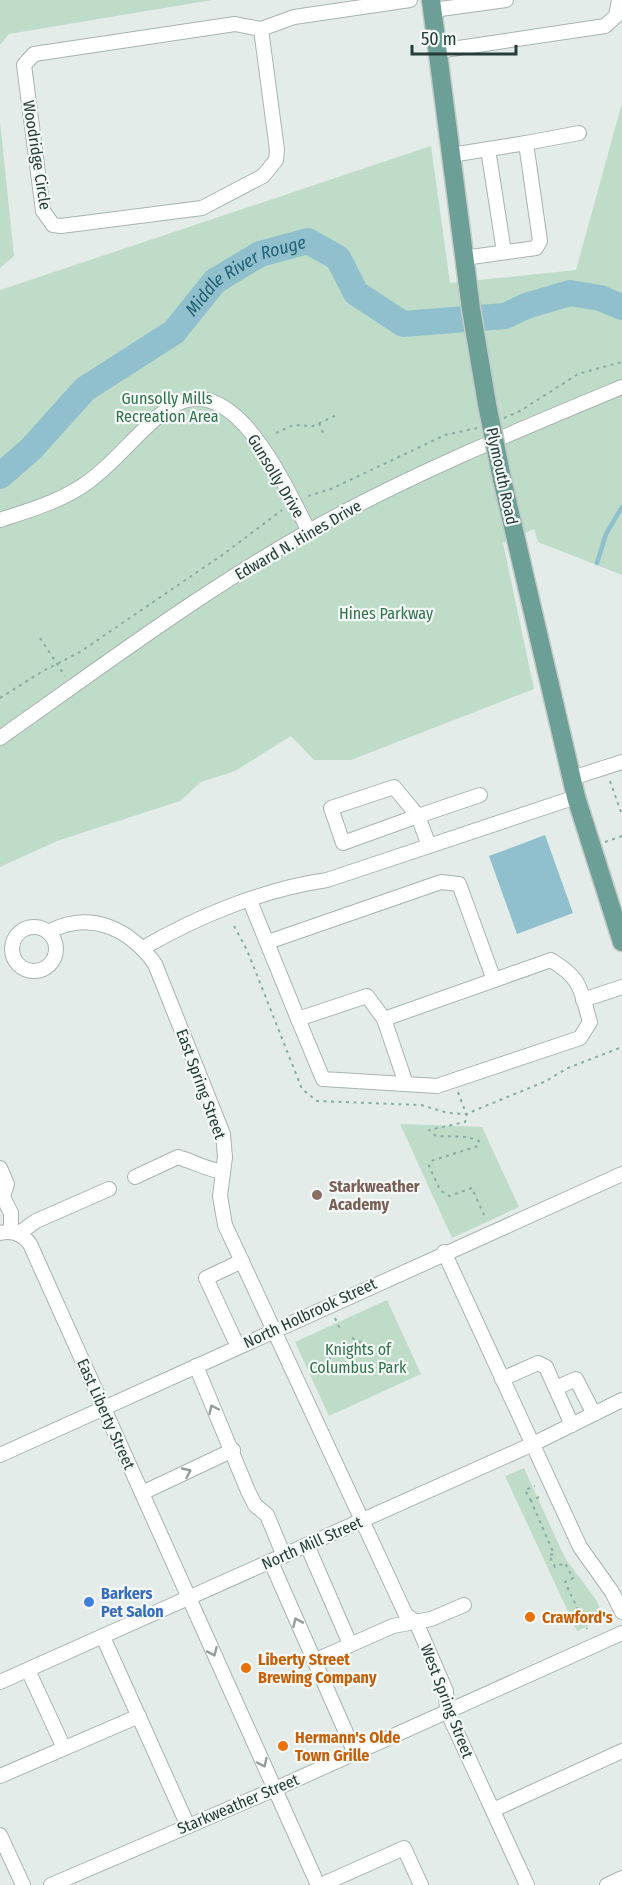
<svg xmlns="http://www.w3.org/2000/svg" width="622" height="1885" viewBox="0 0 622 1885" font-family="'Fira Sans Condensed',sans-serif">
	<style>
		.green { fill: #bfdcc8 }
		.water { fill: #90c0cd }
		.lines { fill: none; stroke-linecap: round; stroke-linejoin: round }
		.stream { stroke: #90c0cd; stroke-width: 4.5 }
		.river { stroke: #90c0cd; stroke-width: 26 }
		.minor-casing { stroke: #a7b4b0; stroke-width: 16 }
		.major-casing { stroke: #c2c9c7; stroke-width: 21 }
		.path { stroke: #87aea4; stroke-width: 2; stroke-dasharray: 3 4.5; stroke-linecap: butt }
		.minor { stroke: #fff; stroke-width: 14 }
		.major { stroke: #6c9f95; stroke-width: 18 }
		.major-bridge-casing { stroke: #c2c9c7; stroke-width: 21; stroke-linecap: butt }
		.major-bridge { stroke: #6c9f95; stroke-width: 18 }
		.oneway { stroke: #929e9c }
		.education-dot { fill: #8d6e63; stroke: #f4f9f7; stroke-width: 2 }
		.shop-dot { fill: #3f7fe0; stroke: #f4f9f7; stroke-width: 2 }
		.food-dot { fill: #e8710a; stroke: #f4f9f7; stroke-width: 2 }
		.labels { text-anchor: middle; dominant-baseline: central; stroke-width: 4.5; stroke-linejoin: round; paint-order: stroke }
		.street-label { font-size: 16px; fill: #253d38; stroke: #f4f9f7 }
		.park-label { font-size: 16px; fill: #32714e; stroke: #f4f9f7 }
		.education-label { font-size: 16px; font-weight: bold; fill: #785e54; stroke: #f4f9f7; text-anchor: start }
		.shop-label { font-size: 16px; font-weight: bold; fill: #366cbe; stroke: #f4f9f7; text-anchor: start }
		.food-label { font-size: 16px; font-weight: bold; fill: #c56008; stroke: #f4f9f7; text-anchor: start }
		.water-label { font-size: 18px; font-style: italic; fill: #236275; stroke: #f4f9f7 }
	</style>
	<rect width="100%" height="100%" fill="#e4ece9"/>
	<g class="green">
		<polygon points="0,0 212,0 9,34 0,45"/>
		<polygon points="622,103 622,575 538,542 534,529 503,543 534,689 351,760 314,760 291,736 235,771 201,782 180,801 57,841 0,867 0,290 431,146 450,283 576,270"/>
		<polygon points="0,121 14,256 0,268"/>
		<polygon points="400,1124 482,1127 519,1207 452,1238"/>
		<polygon points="387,1300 421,1374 329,1416 295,1342"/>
		<polygon points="524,1468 565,1558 595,1598 605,1618 577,1631 505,1476"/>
	</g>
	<polygon class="water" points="545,835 573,913 517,934 489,856"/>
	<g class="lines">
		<polyline class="stream" points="597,563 606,534 622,507"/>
		<path class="river" id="s1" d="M 0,476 L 31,449 L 85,389 L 174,332 L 215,281 L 260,254 L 308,241 L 338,258 L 356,293 L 403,324 L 505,316 L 526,306 L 570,293 L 600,298 L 622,307"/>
		<defs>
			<g id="minor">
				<polyline points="433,10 506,0"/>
				<polyline points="261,29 277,150 276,160 263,176 202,208 61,226 53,225 43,211 24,65 34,54 235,24 261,29 294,17 410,0"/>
				<polyline points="438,51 605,26 616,16 619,0"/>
				<polyline points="526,143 579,133"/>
				<polyline points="488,149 504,252"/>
				<polyline points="451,155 526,143 540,241 536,248 464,258"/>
				<path d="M 0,520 C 30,510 62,501 88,482 C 116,462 137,432 165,411 C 232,359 285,487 309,531"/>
				<path d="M 0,738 C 101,667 201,592 309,531 C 409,475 516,431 622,387"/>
				<polyline points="572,778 622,762"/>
				<polyline points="429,846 418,816 343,843 331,808 394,787 418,816 480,795"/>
				<polyline points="250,901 298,1019"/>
				<circle cx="34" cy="949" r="22"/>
				<path d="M 48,932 C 90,910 129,928 155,964 L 223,1134 L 225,1157 L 220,1196 L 225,1225 L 406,1615 L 416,1622 L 446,1691 L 447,1711 L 527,1885"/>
				<polyline points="268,942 441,882 459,884 494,980"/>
				<path d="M 143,948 C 198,916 264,889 327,880 L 576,797"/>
				<path d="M 551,960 C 582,979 580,988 590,1022 L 580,1038 L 437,1086 L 323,1079 L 298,1019 L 367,996 L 384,1019 Z"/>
				<polyline points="583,1000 622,987"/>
				<polyline points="384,1019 406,1084"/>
				<polyline points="0,1168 7,1184 3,1197 11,1213 11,1232"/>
				<path d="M 135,1177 L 178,1157 C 194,1162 206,1169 223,1172"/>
				<path d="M 0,1233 C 12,1230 22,1233 30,1244 L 318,1885"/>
				<polyline points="18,1234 36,1221 109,1189"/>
				<polyline points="444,1252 580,1547 612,1592 622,1612"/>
				<polyline points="238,1347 206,1278 242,1261"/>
				<polyline points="196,1366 248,1491 255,1505 267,1515 284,1556"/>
				<polyline points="502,1379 538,1363 546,1367 572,1425"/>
				<polyline points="556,1388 576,1379 594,1414"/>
				<polyline points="0,1455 622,1174"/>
				<polyline points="142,1493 233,1450"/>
				<polyline points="307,1545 350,1644"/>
				<polyline points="271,1562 355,1753"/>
				<polyline points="103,1637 188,1826"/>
				<polyline points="314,1661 393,1626 431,1619 464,1605"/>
				<polyline points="28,1670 64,1748"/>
				<polyline points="0,1682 533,1444 622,1400"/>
				<polyline points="0,1776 139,1716"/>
				<polyline points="493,1810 622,1751"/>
				<polyline points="0,1835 23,1885"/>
				<polyline points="51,1885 275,1789 622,1633"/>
				<polyline points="321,1885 404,1848 421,1885"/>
				<polyline points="607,1885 622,1878"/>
			</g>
			<g id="major">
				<polyline points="431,0 471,309 487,404"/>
				<polyline points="502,479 576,797 622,942"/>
			</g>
		</defs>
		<use href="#minor" class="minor-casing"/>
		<use href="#major" class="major-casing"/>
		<g class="path">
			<polyline points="504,418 520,411 578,374 622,362"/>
			<polyline points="319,423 324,435"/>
			<polyline points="276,433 293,425 313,426 339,414"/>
			<polyline points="308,496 331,489 445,435 477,428"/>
			<polyline points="40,638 65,676"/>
			<polyline points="0,698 43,671 80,652 225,553 282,510"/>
			<polyline points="610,781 622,815"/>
			<polyline points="605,842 622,836"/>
			<polyline points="234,926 247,950 302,1089 317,1101 421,1105 448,1113 466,1114 544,1082 568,1068 622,1047"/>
			<polyline points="458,1092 467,1116 465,1122 429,1130 436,1136 468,1137 479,1141 478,1146 431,1161 429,1166 440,1190 449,1196 472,1188 484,1215"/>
			<polyline points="335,1318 341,1331"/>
			<polyline points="352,1338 369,1346"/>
			<polyline points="331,1374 327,1363 338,1345"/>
			<polyline points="539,1497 531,1501 554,1554 549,1555 555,1567 565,1563 573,1578 565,1582 587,1629"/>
			<polyline points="531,1501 525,1490 535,1486"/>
		</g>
		<use href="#minor" class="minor"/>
		<use href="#major" class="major"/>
		<defs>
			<polyline id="major-bridge" points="487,404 502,479"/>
		</defs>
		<use href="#major-bridge" class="major-bridge-casing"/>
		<use href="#major-bridge" class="major-bridge"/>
	</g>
	<defs><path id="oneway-chevron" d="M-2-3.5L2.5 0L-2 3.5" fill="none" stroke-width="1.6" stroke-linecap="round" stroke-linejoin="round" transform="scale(1.5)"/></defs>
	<g class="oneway">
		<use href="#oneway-chevron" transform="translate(213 1409) rotate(-115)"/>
		<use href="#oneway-chevron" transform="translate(187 1472) rotate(-25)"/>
		<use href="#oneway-chevron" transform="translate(297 1622) rotate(-114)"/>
		<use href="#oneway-chevron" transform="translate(213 1652) rotate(66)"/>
		<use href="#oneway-chevron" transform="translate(263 1763) rotate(65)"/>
	</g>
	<circle class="education-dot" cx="317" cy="1195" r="6"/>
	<circle class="shop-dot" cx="89" cy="1602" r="6"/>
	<g class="food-dot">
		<circle cx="530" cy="1617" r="6"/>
		<circle cx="246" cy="1668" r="6"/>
		<circle cx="283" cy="1746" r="6"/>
	</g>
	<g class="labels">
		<g class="street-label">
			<text transform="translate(37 155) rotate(81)">Woodridge Circle</text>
			<text transform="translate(276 476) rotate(59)">Gunsolly Drive</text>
			<text transform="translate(502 476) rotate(78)">Plymouth Road</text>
			<text transform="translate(298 540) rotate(-30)">Edward N. Hines Drive</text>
			<text transform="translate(201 1084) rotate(70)">East Spring Street</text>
			<text transform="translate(310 1313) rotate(-25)">North Holbrook Street</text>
			<text transform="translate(106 1414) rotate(66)">East Liberty Street</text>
			<text transform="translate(312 1543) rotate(-24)">North Mill Street</text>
			<text transform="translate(447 1701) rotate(69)">West Spring Street</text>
			<text transform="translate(238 1804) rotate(-23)">Starkweather Street</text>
		</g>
		<g class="park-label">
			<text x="167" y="398">Gunsolly Mills<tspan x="167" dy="18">Recreation Area</tspan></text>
			<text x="386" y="613">Hines Parkway</text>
			<text x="358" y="1349">Knights of<tspan x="358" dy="18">Columbus Park</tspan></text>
		</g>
		<g class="education-label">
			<text x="329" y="1186">Starkweather<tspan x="329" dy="18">Academy</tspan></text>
		</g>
		<g class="shop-label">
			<text x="101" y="1593">Barkers<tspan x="101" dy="18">Pet Salon</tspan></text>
		</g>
		<g class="food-label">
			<text x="542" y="1617">Crawford's</text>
			<text x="258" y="1659">Liberty Street<tspan x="258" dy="18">Brewing Company</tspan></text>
			<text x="295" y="1737">Hermann's Olde<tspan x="295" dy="18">Town Grille</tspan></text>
		</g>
		<g class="water-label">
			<text stroke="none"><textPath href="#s1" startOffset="322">Middle River Rouge</textPath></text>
		</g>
	</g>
	<path d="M412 45v9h104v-9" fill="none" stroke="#253d38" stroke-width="3"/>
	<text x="421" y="45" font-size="18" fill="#253d38" stroke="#f4f9f7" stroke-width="4.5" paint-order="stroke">50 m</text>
</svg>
